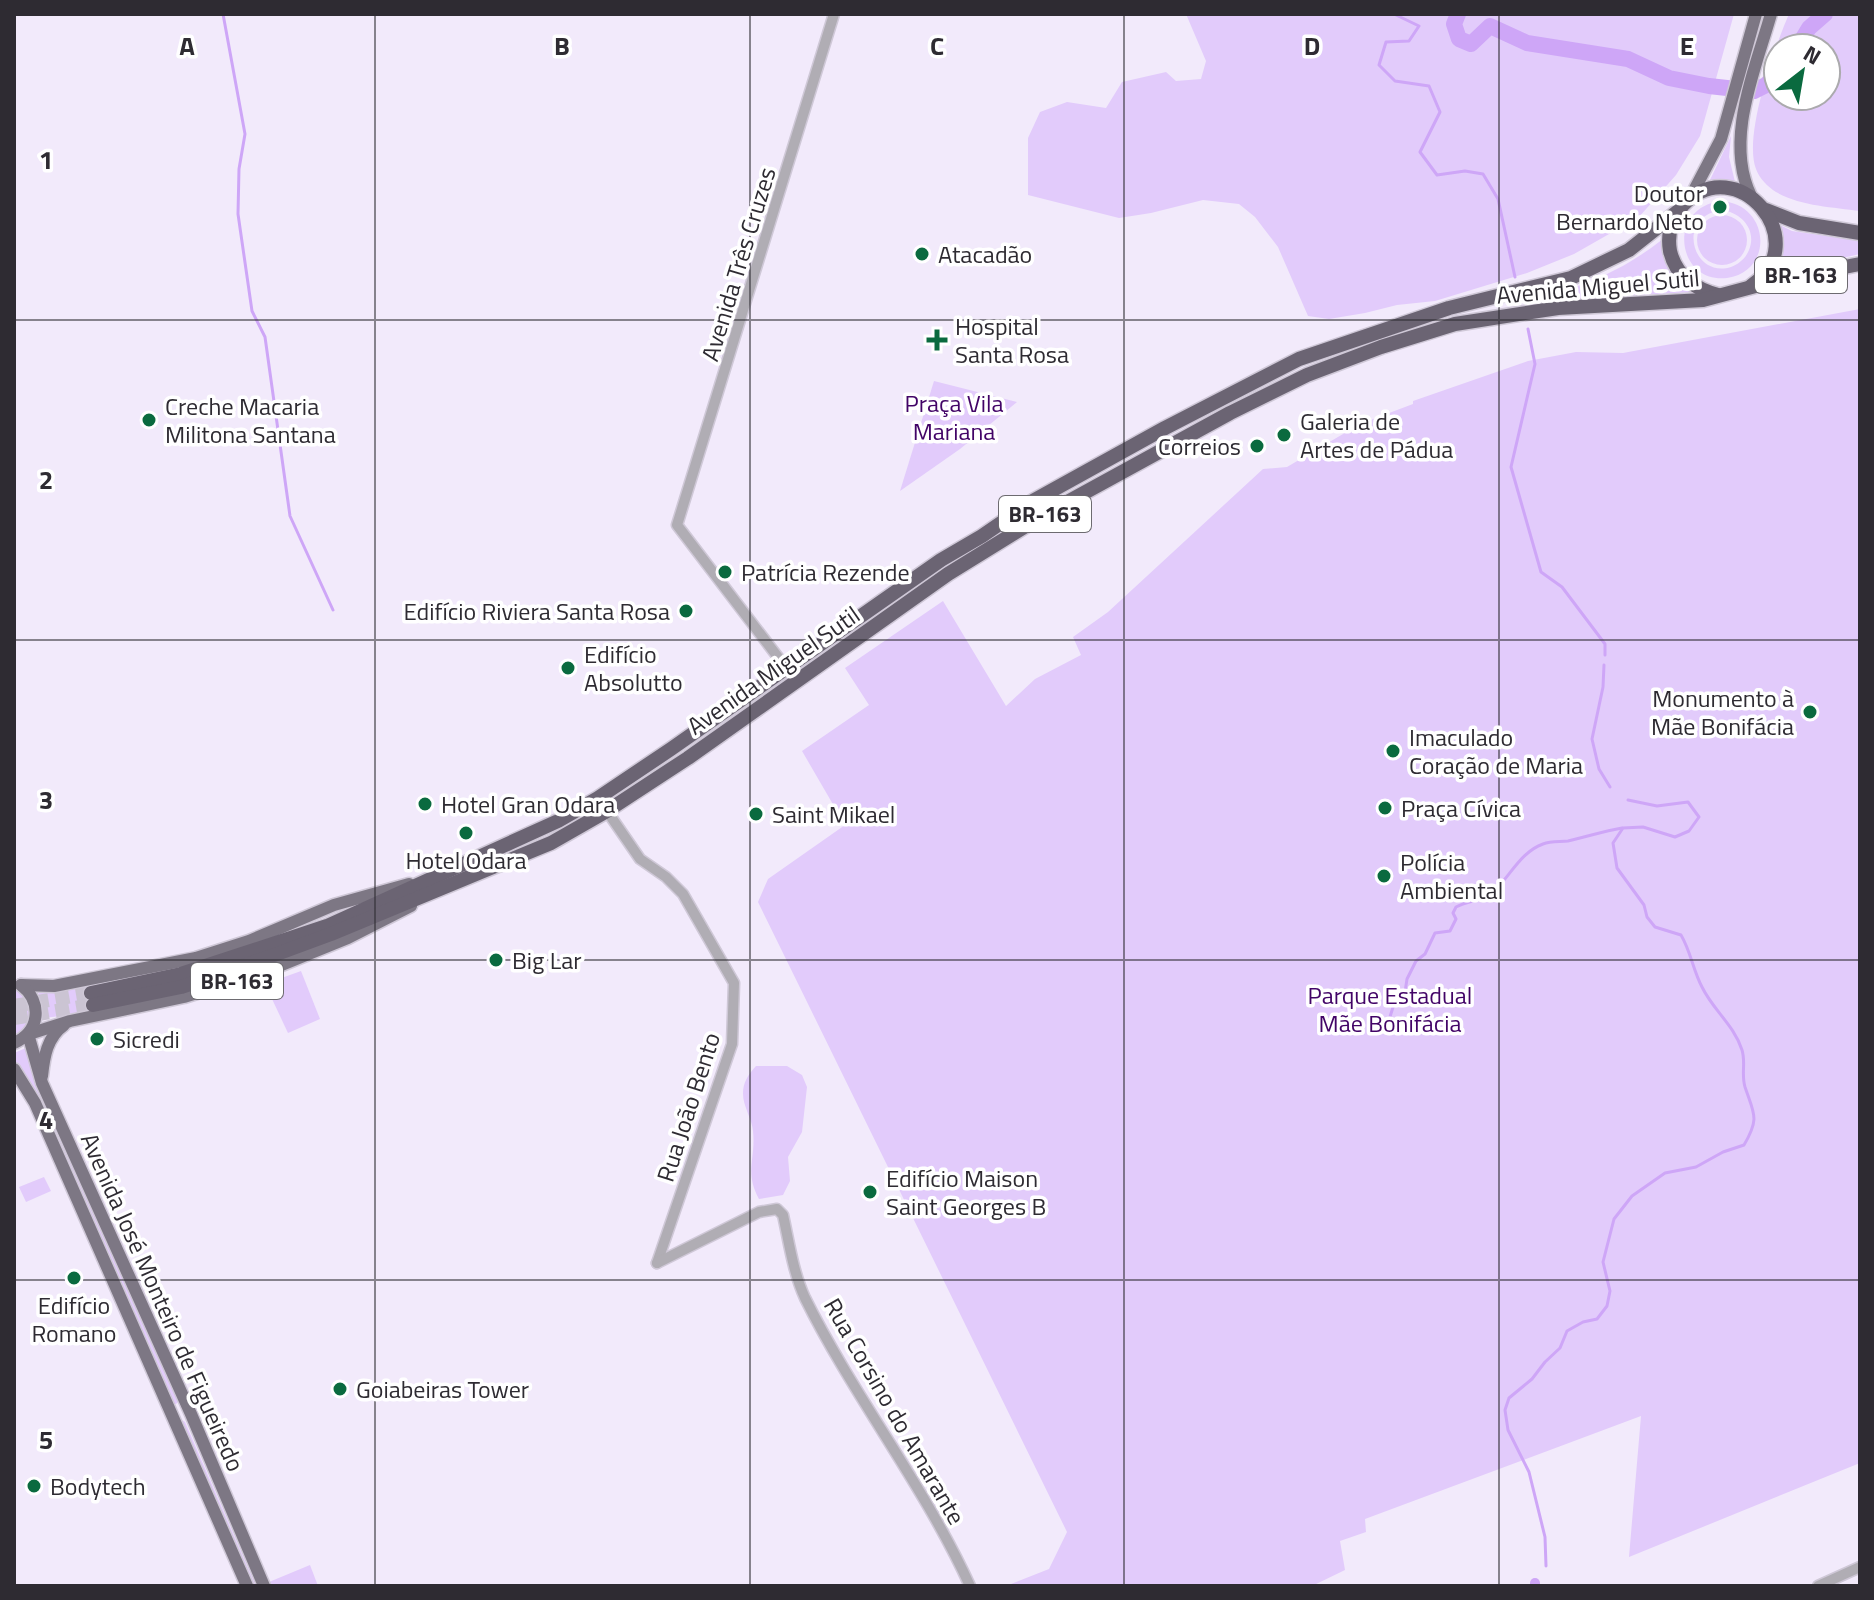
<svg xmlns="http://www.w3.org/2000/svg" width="1874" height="1600" viewBox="0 0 1874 1600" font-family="'Titillium Web',sans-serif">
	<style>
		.green { fill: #e2cbfb; fill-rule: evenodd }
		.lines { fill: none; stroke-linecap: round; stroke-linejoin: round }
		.stream { stroke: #cea6f7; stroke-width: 3 }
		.canal { stroke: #cea6f7; stroke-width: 10 }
		.river { stroke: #cea6f7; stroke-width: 16 }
		.highway-tunnel { stroke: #cbc4d3; stroke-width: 14; stroke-dasharray: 14 7; stroke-linecap: butt }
		.minor-casing { stroke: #cfc8d7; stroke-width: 13 }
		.major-casing { stroke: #cfc8d7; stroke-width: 15 }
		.highway-casing { stroke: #cfc8d7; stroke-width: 17 }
		.minor { stroke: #b0adb4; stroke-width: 10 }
		.major { stroke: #7d7784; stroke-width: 12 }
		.highway { stroke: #6b6473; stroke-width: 14 }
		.grid { fill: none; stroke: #2e2b32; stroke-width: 2; stroke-opacity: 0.55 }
		.poi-dot { fill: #0a6a3f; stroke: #fff; stroke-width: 3 }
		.labels { text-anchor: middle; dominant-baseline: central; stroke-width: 7; stroke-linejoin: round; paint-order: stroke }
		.shield { fill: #fff; stroke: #6d6b70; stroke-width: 2 }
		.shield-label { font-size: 22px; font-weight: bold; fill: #2e2b32 }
		.poi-label { font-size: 24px; fill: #2e2b32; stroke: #fff; text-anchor: start }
		.street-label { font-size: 24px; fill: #2e2b32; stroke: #fff }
		.park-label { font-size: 24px; fill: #420467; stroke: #fff }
		.grid-label { font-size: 26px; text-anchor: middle; font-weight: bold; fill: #2e2b32; stroke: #fff; stroke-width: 7; stroke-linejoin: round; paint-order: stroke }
	</style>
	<rect width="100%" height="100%" fill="#f2eafb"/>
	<g class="green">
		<polygon points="1186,14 1734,14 1700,136 1676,175 1639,217 1574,254 1527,273 1435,301 1397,305 1365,313 1329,319 1308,316 1278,247 1255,217 1239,204 1203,200 1151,213 1119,218 1028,195 1028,138 1040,112 1067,102 1106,108 1122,82 1166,72 1176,81 1201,79 1206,61"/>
		<path d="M 1789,14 L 1860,14 L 1860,211 C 1833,207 1800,206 1776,192 C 1768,187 1759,178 1756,169 C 1743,136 1775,46 1789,14 ZM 1778,48 L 1826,48 L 1826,96 L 1778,96 Z"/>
		<polygon points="1731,136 1729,157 1735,182 1709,182"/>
		<path d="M 1720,201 C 1770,203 1775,271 1727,278 C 1677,284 1666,209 1720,201 ZM 1722,210 C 1742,213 1757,230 1749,250 C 1746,258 1739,264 1731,267 C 1692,279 1675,216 1722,210 Z"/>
		<circle cx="1722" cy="240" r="25"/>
		<polygon points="1778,224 1792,231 1860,241 1860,254 1770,274 1781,248"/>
		<path d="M 1663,239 L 1694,292 L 1533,300 C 1584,286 1621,272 1663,239 Z"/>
		<polygon points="1860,309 1860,1463 1629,1557 1641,1416 1365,1519 1366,1532 1340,1541 1345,1570 1312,1586 1006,1586 1049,1569 1067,1532 758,902 768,879 845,825 802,751 869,705 845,668 943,601 1006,706 1035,679 1081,655 1073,637 1108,612 1263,469 1287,467 1360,424 1413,404 1413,401 1528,361 1576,352 1623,353"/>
		<polygon points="934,381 1017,402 960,449 900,491"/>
		<polygon points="301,971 320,1019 288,1033 265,984"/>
		<polygon points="101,982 101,984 85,991 85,999 90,1007 103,1008 70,1015 43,1018 44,1010 38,992"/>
		<path d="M 14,988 C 35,999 35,1024 14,1035 L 14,1021 L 18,1011 L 14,1002 Z"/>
		<polygon points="26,1048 44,1101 178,1402 176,1404 173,1404 29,1081 14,1061 14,1053"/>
		<path d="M 756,1066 L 787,1066 L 802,1075 L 807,1087 L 802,1132 L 788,1157 L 790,1181 L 783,1195 L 759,1199 C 744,1172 756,1159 753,1131 C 752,1119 743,1106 743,1094 C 743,1082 748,1075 756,1066 Z"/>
		<polygon points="44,1177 51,1191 26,1202 19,1187"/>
		<polygon points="182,1420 185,1422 256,1586 252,1586"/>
		<polygon points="310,1565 318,1586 271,1586 269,1582"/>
	</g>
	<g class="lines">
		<g class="stream">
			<polyline points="223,14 245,134 239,169 238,214 252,311 265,337 290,516 333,610"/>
			<polyline points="1394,14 1419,26 1409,41 1386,42 1379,65 1395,81 1429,86 1440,112 1420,152 1437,175 1465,171 1483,174 1498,199 1515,277"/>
			<polyline points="1528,329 1535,364 1511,467 1541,572 1562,587 1605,644 1605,655"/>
			<polyline points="1604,665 1603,687 1592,739 1599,769 1610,787"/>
			<path d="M 1389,1020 L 1394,1004 L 1405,992 L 1407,979 L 1416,961 L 1425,954 L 1435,933 L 1450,931 L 1456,919 L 1453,913 L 1456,907 C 1471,899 1485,902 1499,886 C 1512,872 1523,851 1543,844 C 1551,841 1560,842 1568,841 C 1586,837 1604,831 1622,828"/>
			<path d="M 1546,1566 L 1545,1537 L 1529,1472 L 1508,1430 L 1505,1410 L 1509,1398 L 1532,1379 L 1545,1362 L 1560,1348 L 1567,1331 L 1583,1322 L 1597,1319 L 1607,1306 L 1610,1291 L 1603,1262 L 1614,1219 L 1632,1196 L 1665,1173 L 1696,1167 L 1723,1152 L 1744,1145 C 1760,1118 1754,1114 1745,1087 C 1741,1074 1746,1063 1742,1050 C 1734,1025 1713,1010 1702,987 C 1693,970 1691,952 1681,935 L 1655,927 L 1647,917 L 1644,905 L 1617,868 L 1613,843 L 1623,828 L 1643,827 L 1675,837 L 1689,831 L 1699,817 L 1688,802 L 1657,806 L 1628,800"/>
		</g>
		<polyline class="canal" points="1535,1586 1535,1583"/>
		<g class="river">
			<polyline points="1458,14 1454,24 1459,39 1471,44 1490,26 1527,43 1628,59 1669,78 1709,86 1754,91 1766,85 1778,74"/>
			<polyline points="1797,48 1809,28 1825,14"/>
		</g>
		<g class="highway-tunnel">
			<polyline points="14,1006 91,993"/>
			<polyline points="14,1018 93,1005"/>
		</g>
		<defs>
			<g id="minor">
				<polyline points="787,669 677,525 834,14"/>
				<polyline points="607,811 640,859 666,877 683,894 734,983 732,1044 657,1263"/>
				<path d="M 657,1263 L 759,1212 L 777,1209 L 783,1215 C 789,1242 793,1272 805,1298 C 854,1397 924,1485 970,1586"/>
				<polyline points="1818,1586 1860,1567"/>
			</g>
			<g id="major">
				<path d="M 1751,196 C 1724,141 1755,70 1771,14"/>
				<polyline points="1690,198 1721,139 1756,14"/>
				<polyline points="21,985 54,986 196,958 249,941 334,905 409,884"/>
				<polyline points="28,1034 42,1083 191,1414 264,1586"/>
				<polyline points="29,1034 70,1021 184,997 262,973 348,938 411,906"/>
				<path d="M 14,1043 C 40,1032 43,1002 21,985"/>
				<polyline points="14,1069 35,1103 247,1586"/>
				<path d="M 42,1076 C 44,1057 47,1037 64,1025"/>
			</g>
			<g id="highway">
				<polyline points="1766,210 1799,223 1860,233"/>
				<path d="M 1718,295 C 1695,289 1676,276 1670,251 C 1667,234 1672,218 1683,205 C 1736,148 1817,242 1751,286"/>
				<polyline points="91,993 181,974 327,926 558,821 598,798 671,749 941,560 982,536 1033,501 1165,428 1299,359 1449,308 1571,278 1629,250 1677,212"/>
				<polyline points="93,1005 181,987 266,958 331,934 551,843 607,811 688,758 948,574 1042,516 1230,413 1307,375 1381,347 1455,324 1558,308 1703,300 1778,280 1860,264"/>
			</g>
		</defs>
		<use href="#minor" class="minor-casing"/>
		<use href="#major" class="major-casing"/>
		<use href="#highway" class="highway-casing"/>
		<use href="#minor" class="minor"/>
		<use href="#major" class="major"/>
		<use href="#highway" class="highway"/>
	</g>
	<path class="grid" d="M 375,14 L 375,1586M 750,14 L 750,1586M 1124,14 L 1124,1586M 1499,14 L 1499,1586M 14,320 L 1860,320M 14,640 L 1860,640M 14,960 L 1860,960M 14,1280 L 1860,1280"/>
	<g class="poi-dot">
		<circle cx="1720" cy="207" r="8"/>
		<circle cx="922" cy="254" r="8"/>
		<path d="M933 328h8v8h8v8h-8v8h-8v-8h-8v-8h8z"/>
		<circle cx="149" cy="420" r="8"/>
		<circle cx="1284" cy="435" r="8"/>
		<circle cx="1257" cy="446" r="8"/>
		<circle cx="725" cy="572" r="8"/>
		<circle cx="686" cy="611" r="8"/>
		<circle cx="568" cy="668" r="8"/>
		<circle cx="1810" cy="712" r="8"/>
		<circle cx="1393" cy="751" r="8"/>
		<circle cx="425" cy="804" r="8"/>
		<circle cx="1385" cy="808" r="8"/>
		<circle cx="756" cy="814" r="8"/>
		<circle cx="466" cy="833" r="8"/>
		<circle cx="1384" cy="876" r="8"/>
		<circle cx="496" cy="960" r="8"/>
		<circle cx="97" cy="1039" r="8"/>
		<circle cx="870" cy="1192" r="8"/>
		<circle cx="74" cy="1278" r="8"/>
		<circle cx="340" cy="1389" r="8"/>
		<circle cx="34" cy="1486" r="8"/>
	</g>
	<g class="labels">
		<g class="shield">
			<rect x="1755" y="257" width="92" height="36" rx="6"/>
			<rect x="999" y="496" width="92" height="36" rx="6"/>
			<rect x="191" y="963" width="92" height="36" rx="6"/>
		</g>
		<g class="shield-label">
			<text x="1801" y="275">BR-163</text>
			<text x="1045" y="514">BR-163</text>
			<text x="237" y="981">BR-163</text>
		</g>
		<g class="poi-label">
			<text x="1704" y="193" text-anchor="end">Doutor<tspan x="1704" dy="28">Bernardo Neto</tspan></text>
			<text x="938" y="254">Atacadão</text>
			<text x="955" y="326">Hospital<tspan x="955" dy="28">Santa Rosa</tspan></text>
			<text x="165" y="406">Creche Macaria<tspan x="165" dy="28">Militona Santana</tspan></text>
			<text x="1300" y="421">Galeria de<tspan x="1300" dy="28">Artes de Pádua</tspan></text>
			<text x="1241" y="446" text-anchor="end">Correios</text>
			<text x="741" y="572">Patrícia Rezende</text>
			<text x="670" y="611" text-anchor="end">Edifício Riviera Santa Rosa</text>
			<text x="584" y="654">Edifício<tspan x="584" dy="28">Absolutto</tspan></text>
			<text x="1794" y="698" text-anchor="end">Monumento à<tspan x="1794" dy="28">Mãe Bonifácia</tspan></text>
			<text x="1409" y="737">Imaculado<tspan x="1409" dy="28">Coração de Maria</tspan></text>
			<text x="441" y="804">Hotel Gran Odara</text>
			<text x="1401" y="808">Praça Cívica</text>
			<text x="772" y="814">Saint Mikael</text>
			<text x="466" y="860" text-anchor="middle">Hotel Odara</text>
			<text x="1400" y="862">Polícia<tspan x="1400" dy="28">Ambiental</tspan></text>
			<text x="512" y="960">Big Lar</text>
			<text x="113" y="1039">Sicredi</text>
			<text x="886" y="1178">Edifício Maison<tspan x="886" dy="28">Saint Georges B</tspan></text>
			<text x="74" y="1305" text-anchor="middle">Edifício<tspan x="74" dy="28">Romano</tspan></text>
			<text x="356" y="1389">Goiabeiras Tower</text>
			<text x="50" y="1486">Bodytech</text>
		</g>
		<g class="street-label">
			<text transform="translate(738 264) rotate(-73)">Avenida Três Cruzes</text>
			<text transform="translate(1598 286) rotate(-5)">Avenida Miguel Sutil</text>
			<text transform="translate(773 670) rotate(-35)">Avenida Miguel Sutil</text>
			<text transform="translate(688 1107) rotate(-72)">Rua João Bento</text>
			<text transform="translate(163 1302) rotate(66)">Avenida José Monteiro de Figueiredo</text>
			<text transform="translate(895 1411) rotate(60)">Rua Corsino do Amarante</text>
		</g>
		<g class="park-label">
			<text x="954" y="403">Praça Vila<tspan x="954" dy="28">Mariana</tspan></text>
			<text x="1390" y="995">Parque Estadual<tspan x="1390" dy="28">Mãe Bonifácia</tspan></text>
		</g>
	</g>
	<g class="grid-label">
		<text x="187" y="55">A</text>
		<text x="562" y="55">B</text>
		<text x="937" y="55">C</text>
		<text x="1312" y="55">D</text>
		<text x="1687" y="55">E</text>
		<text x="46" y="169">1</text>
		<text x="46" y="489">2</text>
		<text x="46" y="809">3</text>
		<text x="46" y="1129">4</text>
		<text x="46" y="1449">5</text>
	</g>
	<rect width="1874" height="1600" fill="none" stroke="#2e2b32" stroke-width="32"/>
	<g transform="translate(1802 72) rotate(31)"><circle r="38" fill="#ffffff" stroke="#abaaad" stroke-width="2"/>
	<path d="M0-6L14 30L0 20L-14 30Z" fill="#0a6a3f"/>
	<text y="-12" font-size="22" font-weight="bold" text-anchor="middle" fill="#2e2b32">N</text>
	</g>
</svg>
